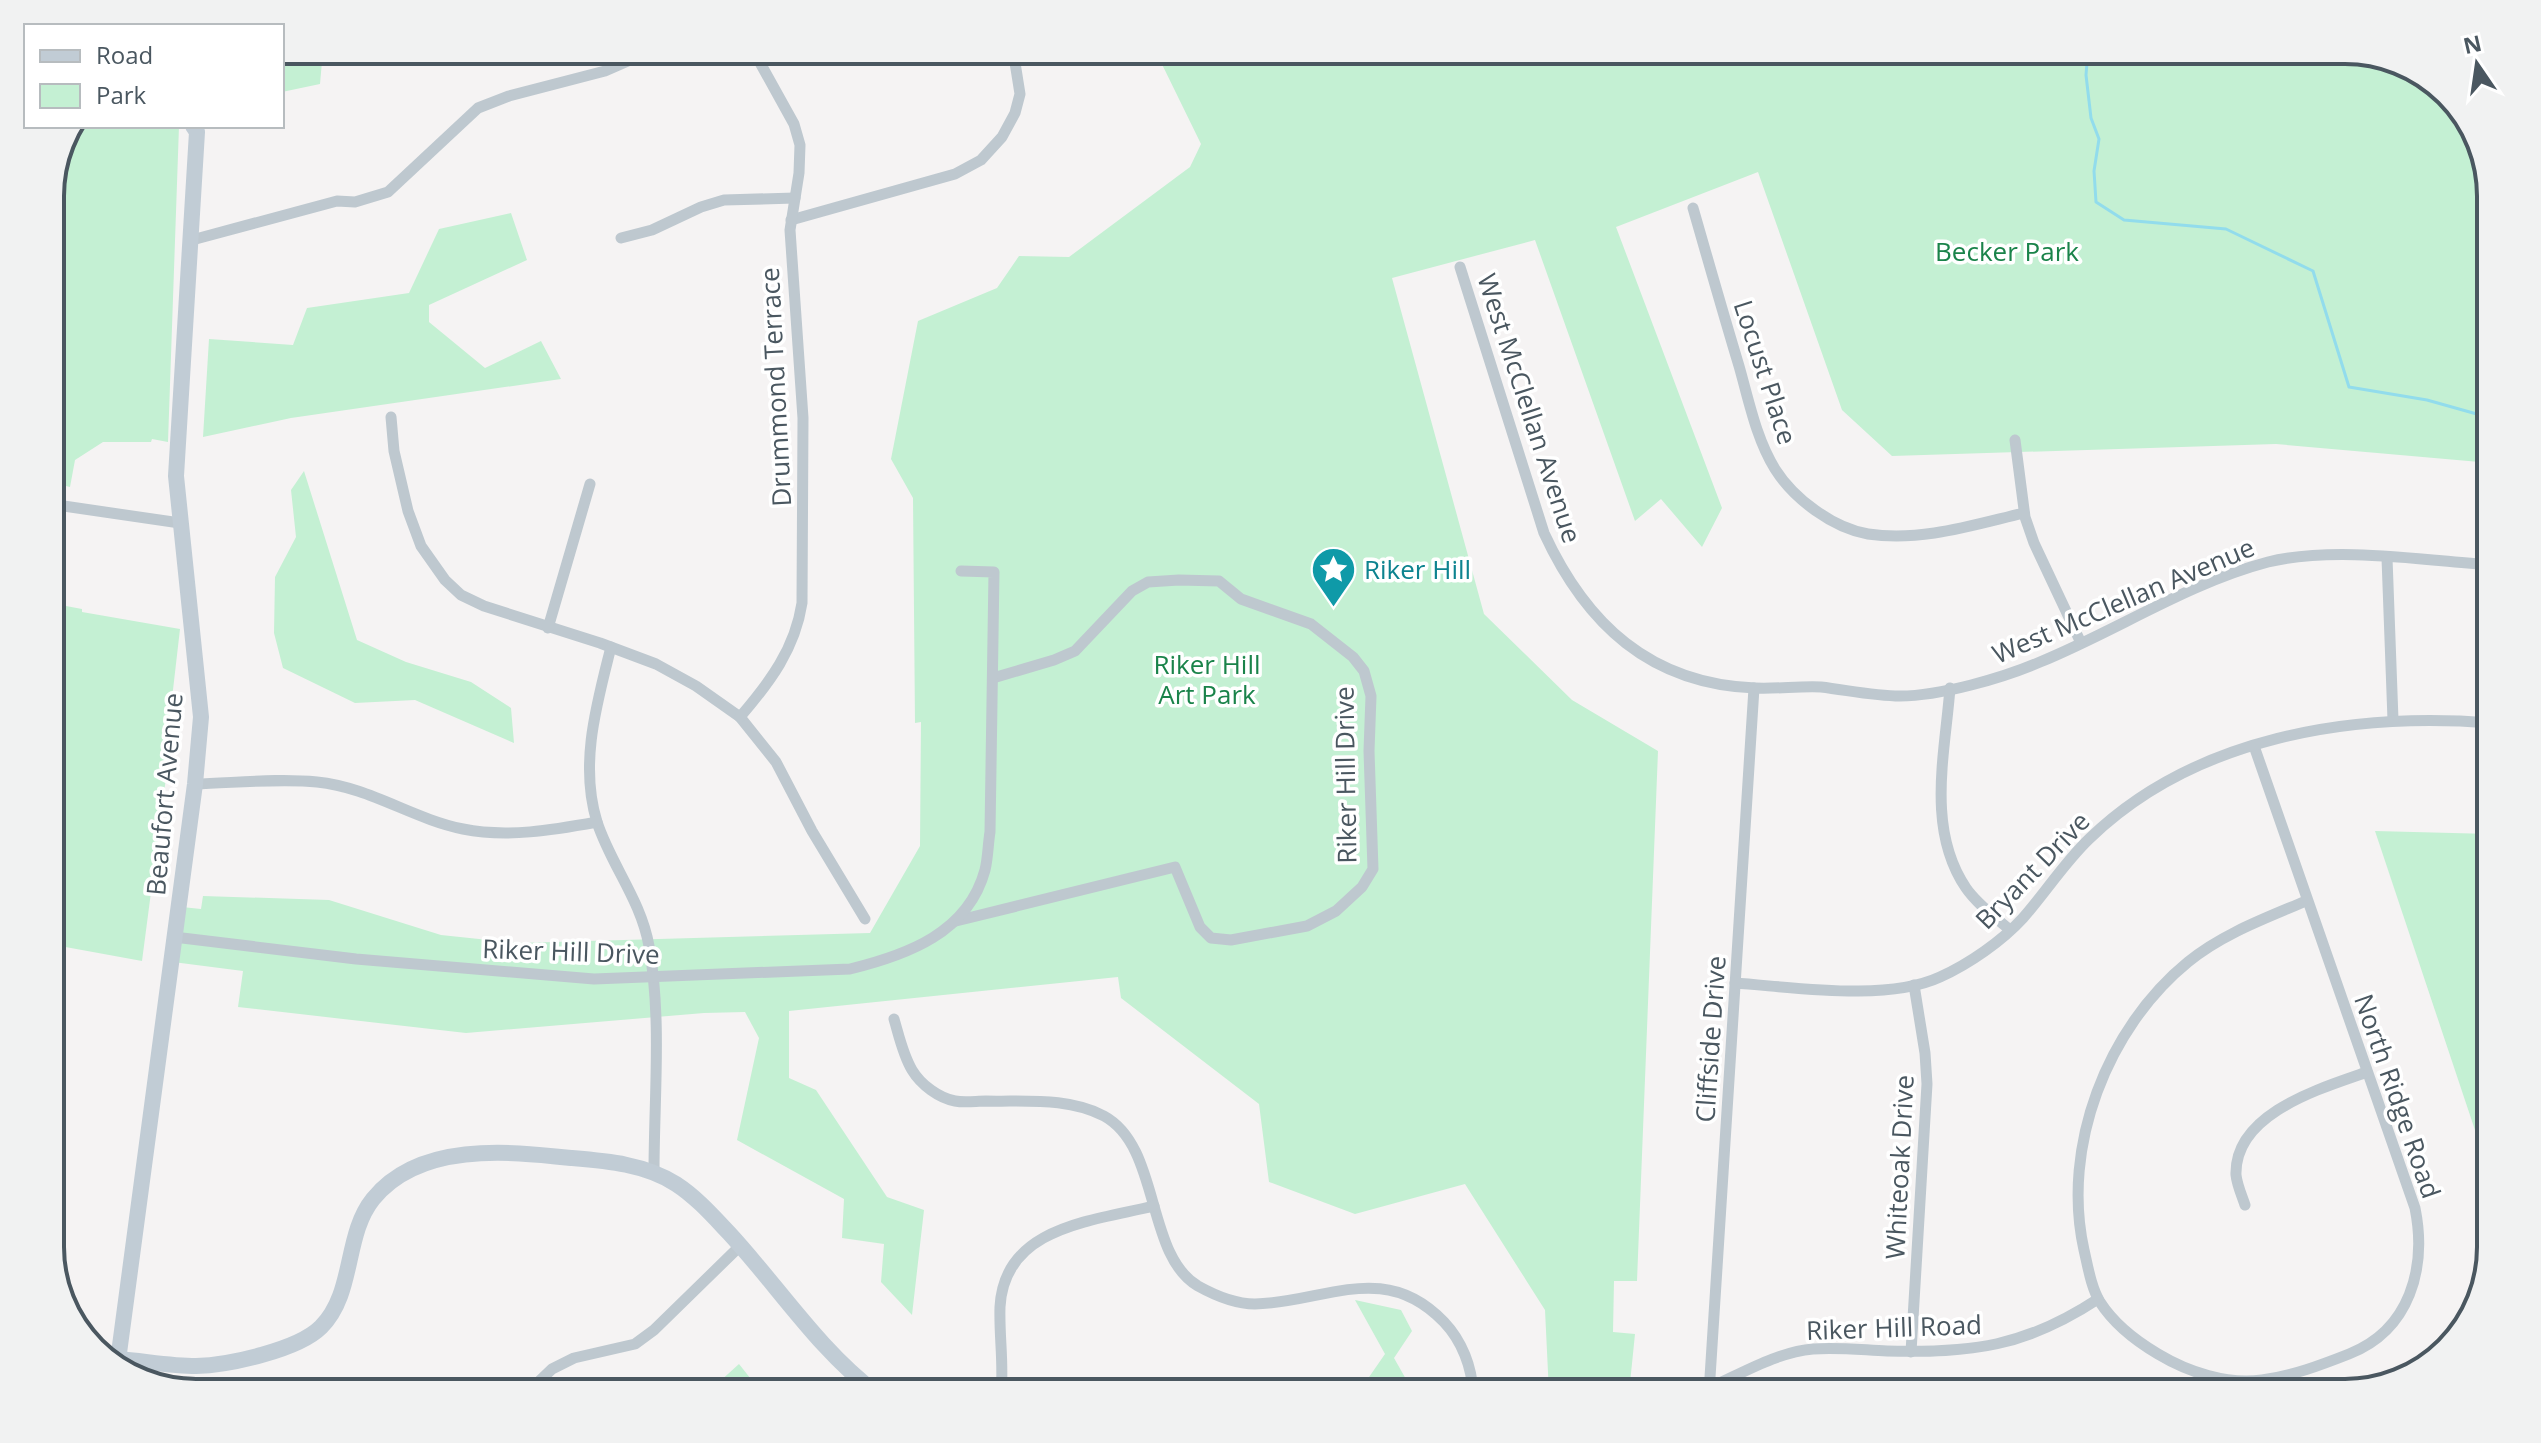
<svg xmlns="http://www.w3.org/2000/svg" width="2541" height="1443" viewBox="0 0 2541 1443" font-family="'Open Sans',sans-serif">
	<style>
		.green { fill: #c4f0d3 }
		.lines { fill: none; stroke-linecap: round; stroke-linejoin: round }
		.stream { stroke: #92dcec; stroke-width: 3 }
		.street { stroke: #bec8cf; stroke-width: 11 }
		.secondary { stroke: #c1ccd5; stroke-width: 16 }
		.labels { text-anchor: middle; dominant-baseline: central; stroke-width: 7; stroke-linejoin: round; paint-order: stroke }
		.park-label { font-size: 26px; fill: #1a834a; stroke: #fff }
		.street-label { font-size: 26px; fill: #4a5760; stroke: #fff }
		.culture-label { font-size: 26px; fill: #0d838f; stroke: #fff; text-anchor: start }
		.rim { fill: none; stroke: #4a5760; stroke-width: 4 }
	</style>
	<rect width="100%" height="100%" fill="#f5f3f3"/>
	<g class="green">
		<polygon points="282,50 323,50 320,84 282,92"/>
		<polygon points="1155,50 2345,50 2418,69 2471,122 2491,186 2491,463 2276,444 1892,456 1842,410 1758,172 1616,227 1722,508 1702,547 1661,499 1635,521 1535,240 1392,278 1484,614 1572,700 1658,751 1637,1281 1614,1281 1613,1332 1635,1334 1629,1393 1549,1393 1545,1310 1465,1184 1355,1214 1269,1182 1259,1104 1121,998 1118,977 789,1011 789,1078 816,1090 887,1197 924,1210 912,1315 881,1282 884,1244 842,1238 844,1199 737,1140 759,1038 745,1012 704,1013 466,1033 238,1007 243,971 173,962 182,907 201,909 203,896 329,900 441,935 518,943 870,933 920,846 921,722 915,723 913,498 891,459 918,321 997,288 1019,256 1069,257 1190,167 1201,144"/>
		<polygon points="78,126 179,126 168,442 152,439 151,442 103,442 75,460 70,487 50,482 50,186"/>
		<polygon points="511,213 527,260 429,305 429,322 485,368 541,341 561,379 291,418 203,437 209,339 293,345 307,308 409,293 439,229"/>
		<polygon points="304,471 357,640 406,662 471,682 511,708 514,743 415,700 355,703 283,668 274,633 275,577 296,537 291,490"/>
		<polygon points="50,603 82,609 82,612 180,629 164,768 167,770 142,961 60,946 50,1021"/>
		<polygon points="2375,831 2491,834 2491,1178"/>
		<polygon points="1355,1300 1401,1310 1412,1331 1394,1358 1411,1388 1408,1393 1358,1393 1385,1354"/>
		<polygon points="739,1364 762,1393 706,1393 707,1393"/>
	</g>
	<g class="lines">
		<polyline class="stream" points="2088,50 2086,75 2091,118 2099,139 2094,171 2096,202 2124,220 2226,229 2313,271 2349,387 2427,400 2491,418"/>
		<g class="street">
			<path d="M 1693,208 C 1708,260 1723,313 1739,366 C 1749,401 1756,438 1775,469 C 1794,499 1833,528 1868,534 C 1921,542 1973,525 2024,513"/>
			<polyline points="791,220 955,174 981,160 1002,137 1015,113 1020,94 1013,50"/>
			<polyline points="621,238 652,230 701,207 724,200 795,198"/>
			<polyline points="192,240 337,201 355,202 388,192 478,108 509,96 605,71 653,50"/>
			<path d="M 1460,267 L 1544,533 C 1586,624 1650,684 1755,688 C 1777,689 1799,686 1821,687 C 1847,690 1874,696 1900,696 C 1940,696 2003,678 2040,662 C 2116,631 2188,583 2268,562 C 2333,546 2423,560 2491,565"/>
			<polyline points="391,417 394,451 408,511 421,546 445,580 461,595 484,606 600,643 656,664 696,686 740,717 776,762 812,831 865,919"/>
			<polyline points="2015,440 2025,517 2034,543 2081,643"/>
			<polyline points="50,504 180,523"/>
			<polyline points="2387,558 2393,720"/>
			<polyline points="548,628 590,484"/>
			<path d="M 611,647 C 597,703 579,764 597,822 C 611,865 641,900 649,946 C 662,1019 654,1098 654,1172"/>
			<path d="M 1950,688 C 1945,754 1926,829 1966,888 C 1977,904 1995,917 2010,930"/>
			<path d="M 740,717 C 770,682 795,649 802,603 L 803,418 L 790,230 L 799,173 L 800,145 L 794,124 L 753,50"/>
			<path d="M 2254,746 L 2415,1208 C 2427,1268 2410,1330 2349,1354 C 2321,1365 2292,1376 2262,1380 C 2227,1385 2188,1372 2158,1354 C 2136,1341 2114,1324 2100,1302 C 2091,1287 2088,1267 2084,1250 C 2061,1147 2107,1028 2188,962 C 2222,934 2266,918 2306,901"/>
			<path d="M 195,784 C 234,783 279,778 317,782 C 369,787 413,819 463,829 C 507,838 553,830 597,822"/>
			<polyline points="956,921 1175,867 1200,927 1211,938 1231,940 1307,926 1336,911 1362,887 1373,869 1369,751 1371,696 1364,671 1353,657 1311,624 1241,599 1219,581 1179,580 1148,582 1132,591 1075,651 1054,660 993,678"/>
			<path d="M 174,937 L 356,959 L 594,979 L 850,969 C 907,955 968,933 985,870 C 988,858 988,844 990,832 L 994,572 L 961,571"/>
			<path d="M 1735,983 C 1793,987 1886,1002 1940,977 C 1969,964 2002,941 2023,918 C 2046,892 2064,863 2089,839 C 2194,737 2351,712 2491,723"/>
			<path d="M 894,1019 C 899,1036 903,1055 912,1070 C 921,1085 939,1098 955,1101 C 965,1103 976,1101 986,1101 C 1025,1102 1068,1097 1104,1116 C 1161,1147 1145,1255 1198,1286 C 1216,1296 1235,1304 1255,1304 C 1324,1303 1384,1259 1444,1322 C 1462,1341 1472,1367 1473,1393"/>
			<path d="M 2245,1205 C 2242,1196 2237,1185 2236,1175 C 2234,1113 2322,1088 2367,1072"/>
			<polyline points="1911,1352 1927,1084 1925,1053 1914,985"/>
			<path d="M 1709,1388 C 1741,1374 1777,1352 1813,1349 C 1837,1347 1863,1350 1887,1351 C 1972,1353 2025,1347 2098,1299"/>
			<polyline points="527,1393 552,1369 574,1358 635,1344 654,1330 740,1246"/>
			<path d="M 1001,1393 C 1004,1365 999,1336 1000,1307 C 1004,1227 1092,1221 1154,1206"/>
			<polyline points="1709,1393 1754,688"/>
		</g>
		<g class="secondary">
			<path d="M 118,1359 C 144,1361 171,1366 196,1366 C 229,1365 298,1350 321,1327 C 355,1293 344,1235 373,1199 C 419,1142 507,1151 571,1158 C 607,1161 645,1164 676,1184 C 696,1197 712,1215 729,1233 C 778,1286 818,1349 876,1393"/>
			<polyline points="117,1368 195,784 201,717 176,476 197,132 193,126"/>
		</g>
	</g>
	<defs>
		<symbol id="sight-pin" viewBox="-11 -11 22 30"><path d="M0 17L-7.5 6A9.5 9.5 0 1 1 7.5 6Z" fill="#0f9aa8" stroke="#fff"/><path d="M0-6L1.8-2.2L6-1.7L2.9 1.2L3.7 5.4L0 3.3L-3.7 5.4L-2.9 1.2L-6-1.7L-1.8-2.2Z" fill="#fff"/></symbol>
	</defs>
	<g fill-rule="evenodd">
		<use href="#sight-pin" x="1308" y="544" width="51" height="69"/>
	</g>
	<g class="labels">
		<g class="park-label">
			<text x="2007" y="251">Becker Park</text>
			<text x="1207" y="664">Riker Hill<tspan x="1207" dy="30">Art Park</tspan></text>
		</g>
		<g class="street-label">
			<text transform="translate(1766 372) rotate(72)">Locust Place</text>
			<text transform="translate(775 387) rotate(-93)">Drummond Terrace</text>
			<text transform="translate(1530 408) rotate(72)">West McClellan Avenue</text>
			<text transform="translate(2123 600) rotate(-23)">West McClellan Avenue</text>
			<text transform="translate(1345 775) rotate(-91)">Riker Hill Drive</text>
			<text transform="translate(164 794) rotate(-85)">Beaufort Avenue</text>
			<text transform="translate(2032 870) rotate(-46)">Bryant Drive</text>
			<text transform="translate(571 951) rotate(2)">Riker Hill Drive</text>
			<text transform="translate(1710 1039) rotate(-86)">Cliffside Drive</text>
			<text transform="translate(2398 1096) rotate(71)">North Ridge Road</text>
			<text transform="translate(1899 1167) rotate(-87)">Whiteoak Drive</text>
			<text transform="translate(1894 1327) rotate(-2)">Riker Hill Road</text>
		</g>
		<g class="culture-label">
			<text x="1364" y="569">Riker Hill</text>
		</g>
	</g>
	<path d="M0 0H2541V1443H0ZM196 64H2345A132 132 0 0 1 2477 196V1247A132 132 0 0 1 2345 1379H196A132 132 0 0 1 64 1247V196A132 132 0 0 1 196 64Z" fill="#f1f2f2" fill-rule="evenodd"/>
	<path class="rim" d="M196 64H2345A132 132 0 0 1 2477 196V1247A132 132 0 0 1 2345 1379H196A132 132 0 0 1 64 1247V196A132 132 0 0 1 196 64Z"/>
	<rect x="24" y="24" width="260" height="104" fill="#ffffff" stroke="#b7bcbf" stroke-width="2"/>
	<rect x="40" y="50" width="40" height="12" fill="#c1ccd5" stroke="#b7bcbf" stroke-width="2"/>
	<text x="96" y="64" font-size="24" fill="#4a5760">Road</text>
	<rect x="40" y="84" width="40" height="24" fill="#c4f0d3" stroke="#b7bcbf" stroke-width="2"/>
	<text x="96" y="104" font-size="24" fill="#4a5760">Park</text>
	<g transform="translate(2477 64) rotate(347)" stroke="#ffffff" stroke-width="6" paint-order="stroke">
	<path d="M0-6L14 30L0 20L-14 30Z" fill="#4a5760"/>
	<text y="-12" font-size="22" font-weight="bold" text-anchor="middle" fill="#4a5760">N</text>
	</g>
</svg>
